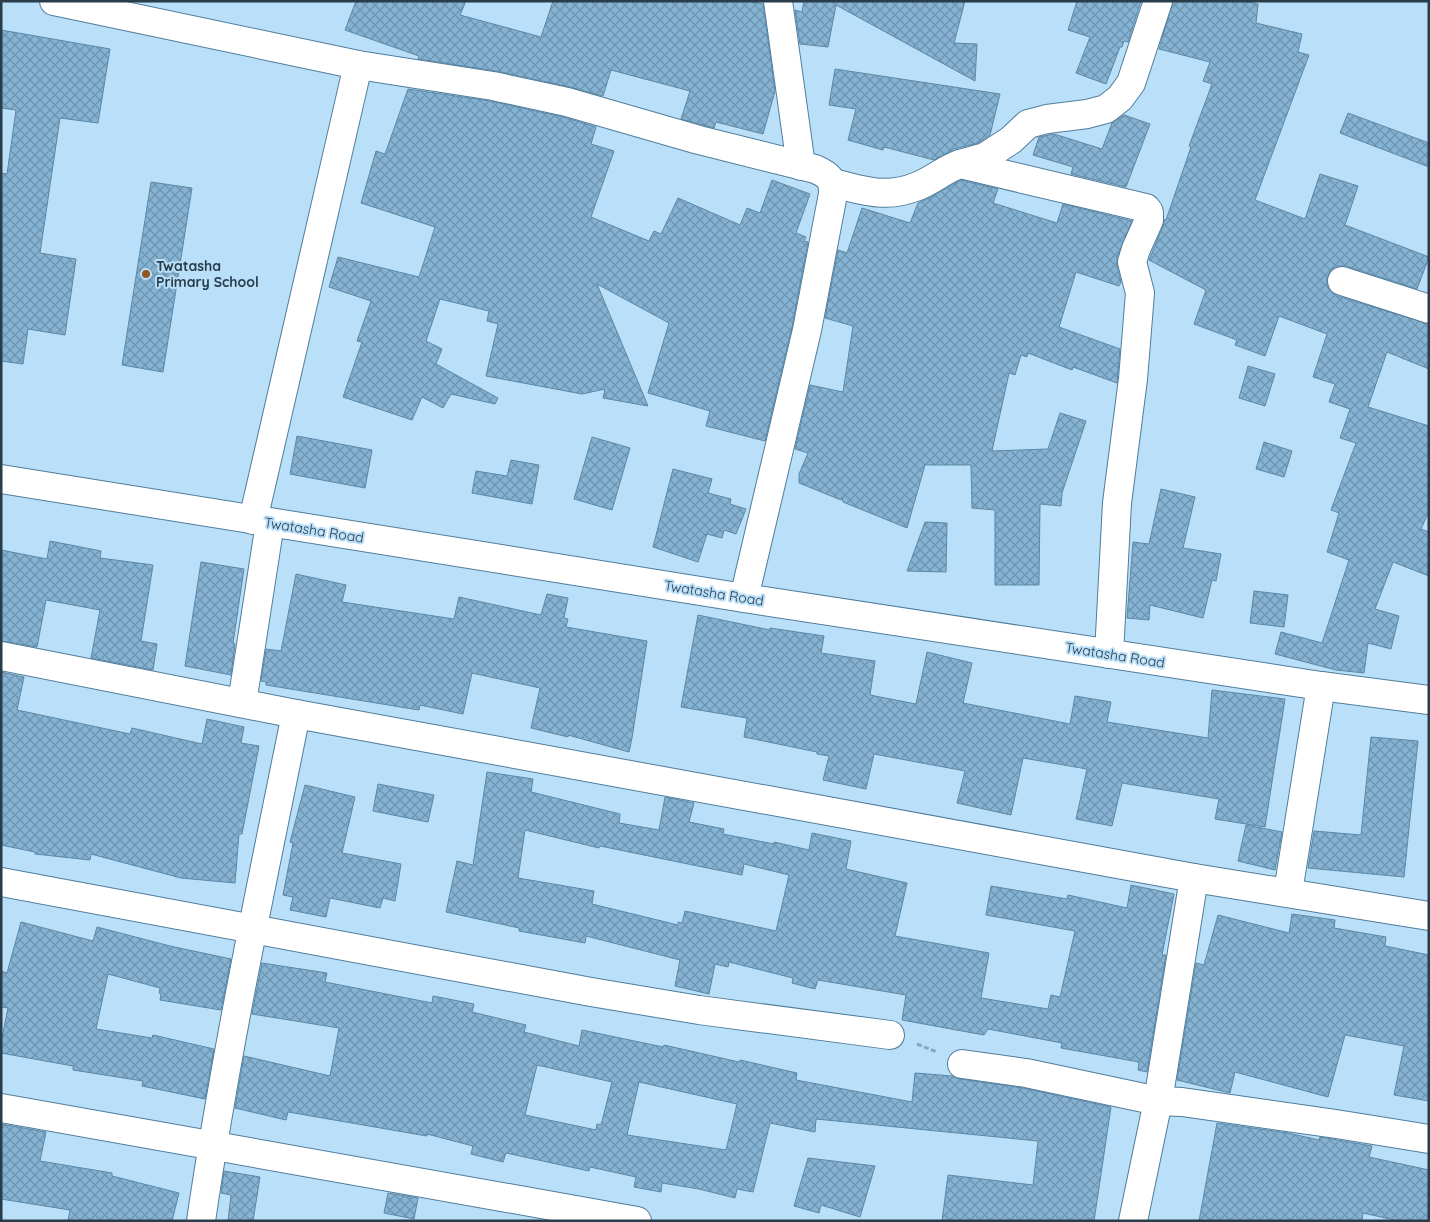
<svg xmlns="http://www.w3.org/2000/svg" width="1430" height="1222" viewBox="0 0 1430 1222" font-family="Quicksand,sans-serif">
	<style>
		.building { fill: url(#building-cross-hatch); stroke: #5b88a6; fill-rule: evenodd }
		.lines { fill: none; stroke-linecap: round; stroke-linejoin: round }
		.minor-casing { stroke: #507d9b; stroke-width: 30 }
		.path { stroke: #87a7bc; stroke-width: 3; stroke-dasharray: 5 2.5; stroke-linecap: butt }
		.minor { stroke: #fff; stroke-width: 28 }
		.poi-dot { fill: #95561d; stroke: #b9dff9; stroke-width: 2 }
		.labels { text-anchor: middle; dominant-baseline: central; stroke-width: 4; stroke-linejoin: round; paint-order: stroke }
		.poi-label { font-size: 14px; font-weight: bold; fill: #293c49; stroke: #b9dff9; text-anchor: start }
		.street-label { font-size: 14px; fill: #293c49; stroke: #b9dff9 }
	</style>
	<defs>
		<pattern id="building-cross-hatch" width="8" height="8" patternUnits="userSpaceOnUse" patternTransform="scale(1.25)"><rect width="8" height="8" fill="#85b3d3"/><path d="M0 0l8 8M0 8l8-8" fill="none" stroke="#6d93ad"/></pattern>
	</defs>
	<rect width="100%" height="100%" fill="#b9dff9"/>
	<g class="building">
		<polygon points="356,1 466,1 460,15 541,37 553,1 749,1 763,4 775,91 763,134 716,122 714,128 681,119 690,91 611,70 603,96 570,87 496,71 418,59 419,56 345,30"/>
		<polygon points="804,1 965,1 954,43 977,44 975,81 836,5 828,47 800,44 795,10 802,12"/>
		<polygon points="1077,1 1141,1 1128,42 1124,41 1122,47 1120,47 1106,84 1076,73 1090,37 1068,30"/>
		<polygon points="1173,1 1244,1 1258,4 1256,23 1302,34 1298,52 1309,55 1255,200 1305,219 1320,174 1358,186 1345,225 1429,257 1417,289 1346,266 1338,266 1332,269 1327,277 1327,285 1330,291 1337,296 1429,324 1429,369 1387,352 1368,407 1429,426 1429,511 1421,529 1429,532 1429,576 1393,562 1375,609 1399,616 1391,649 1368,643 1364,673 1336,670 1275,654 1281,632 1322,643 1349,560 1327,552 1339,513 1331,510 1356,443 1340,438 1350,409 1329,402 1335,384 1313,377 1327,334 1279,316 1265,356 1235,345 1237,340 1194,324 1206,290 1149,260 1163,226 1165,219 1166,220 1191,147 1189,146 1212,84 1203,81 1210,62 1159,49"/>
		<polygon points="1,30 110,49 98,123 60,118 40,253 76,259 65,335 28,329 23,364 1,361 1,173 7,174 16,110 1,108"/>
		<polygon points="835,69 1000,94 990,135 978,143 954,149 934,160 884,147 883,150 848,140 856,109 829,105"/>
		<polygon points="408,89 490,101 563,117 596,127 591,144 614,151 591,217 649,241 654,231 661,234 678,198 740,225 747,208 760,213 772,180 810,194 796,233 806,237 804,241 808,242 792,327 765,441 706,426 710,411 648,393 669,323 597,284 648,406 603,398 605,389 582,394 486,376 498,324 487,321 489,311 440,299 426,341 442,349 436,364 498,398 495,404 451,394 443,408 422,397 412,420 343,397 362,342 357,341 371,301 329,287 338,257 419,277 435,227 361,203 376,151 385,154"/>
		<polygon points="1348,113 1429,143 1429,167 1340,133"/>
		<polygon points="1124,115 1150,124 1126,187 1071,174 1073,167 1033,155 1039,137 1054,134 1102,149 1112,123"/>
		<polygon points="961,180 998,189 993,203 1057,223 1063,204 1132,221 1117,257 1117,266 1121,282 1119,286 1076,272 1059,327 1120,349 1117,383 1073,367 1072,370 1028,353 1027,357 1021,355 1015,375 1009,373 992,451 1048,449 1060,413 1086,421 1062,493 1061,506 1040,504 1039,585 995,585 995,510 972,508 971,465 925,465 907,528 843,502 842,497 841,500 799,483 799,474 808,453 795,449 810,385 843,392 853,326 825,318 838,250 847,253 862,208 910,223 918,203 931,197"/>
		<polygon points="151,182 192,188 163,372 122,365"/>
		<polygon points="1248,366 1275,374 1265,406 1239,398"/>
		<polygon points="297,436 372,450 365,488 290,474"/>
		<polygon points="592,437 630,448 612,510 574,499"/>
		<polygon points="1264,442 1292,451 1284,477 1256,469"/>
		<polygon points="511,460 539,465 532,504 472,493 476,471 507,476"/>
		<polygon points="673,469 712,479 708,493 731,499 730,504 746,509 736,534 724,530 722,538 707,534 698,562 653,547"/>
		<polygon points="1161,489 1195,497 1183,548 1221,554 1216,581 1212,580 1203,618 1150,605 1149,620 1127,618 1133,542 1149,544"/>
		<polygon points="925,522 947,523 946,572 907,571"/>
		<polygon points="50,541 101,551 100,558 153,565 141,641 157,644 153,670 91,658 100,610 46,600 37,647 1,641 1,550 47,559"/>
		<polygon points="201,562 244,569 233,643 235,644 231,675 185,666"/>
		<polygon points="296,574 346,585 342,602 454,619 459,597 541,615 547,594 568,598 564,618 568,619 566,627 647,641 632,738 629,752 568,735 568,737 531,728 540,688 472,673 463,714 420,705 419,710 266,685 266,682 261,681 266,649 281,651"/>
		<polygon points="1254,591 1288,595 1284,627 1250,623"/>
		<polygon points="698,615 770,630 770,628 824,636 821,653 875,661 870,695 916,704 927,652 972,663 963,703 1070,724 1075,696 1111,702 1107,722 1208,738 1212,690 1285,699 1265,827 1215,819 1219,799 1122,783 1112,826 1076,819 1087,769 1023,758 1011,815 957,803 965,771 874,754 866,789 823,780 829,756 817,754 817,752 744,737 747,718 681,707"/>
		<polygon points="1,672 24,677 17,710 130,734 132,728 202,744 207,719 244,727 241,743 259,746 242,834 239,834 235,883 181,878 91,854 90,860 35,854 35,852 1,845"/>
		<polygon points="1371,737 1418,741 1404,877 1308,868 1314,831 1361,835"/>
		<path d="M 487,772 L 533,779 L 531,792 L 620,814 L 619,823 L 659,830 L 665,797 L 694,803 L 689,822 L 724,829 L 723,834 L 774,844 L 774,842 L 809,850 L 812,833 L 851,841 L 846,869 L 907,883 L 895,936 L 989,953 L 981,998 L 1048,1009 L 1051,995 L 1060,997 L 1075,931 L 986,915 L 991,886 L 1067,899 L 1068,895 L 1127,908 L 1131,885 L 1174,894 L 1162,955 L 1166,955 L 1147,1072 L 1138,1070 L 1139,1062 L 1061,1048 L 1062,1043 L 988,1029 L 984,1035 L 902,1020 L 906,995 L 818,980 L 815,989 L 792,983 L 793,978 L 729,962 L 728,967 L 715,964 L 709,994 L 675,986 L 680,960 L 586,936 L 585,943 L 519,931 L 519,928 L 446,912 L 457,861 L 473,865 ZM 525,830 L 599,848 L 600,846 L 742,875 L 744,864 L 789,875 L 776,931 L 685,911 L 682,923 L 678,922 L 678,925 L 592,904 L 594,891 L 518,878 Z"/>
		<polygon points="378,784 434,795 428,822 373,811"/>
		<polygon points="305,785 355,797 342,853 401,864 395,901 383,898 380,908 330,898 326,917 290,910 293,897 283,895 293,843 290,842"/>
		<polygon points="1246,825 1282,832 1275,870 1238,861"/>
		<polygon points="1292,914 1335,920 1334,928 1386,937 1385,946 1429,955 1429,1101 1394,1095 1404,1046 1345,1035 1328,1097 1235,1072 1230,1093 1177,1080 1196,963 1204,965 1218,915 1289,933"/>
		<polygon points="21,922 93,941 97,927 170,946 231,959 221,1010 160,1000 161,994 159,993 160,988 108,974 96,1029 152,1038 153,1035 214,1049 205,1099 142,1086 143,1081 73,1070 73,1066 1,1053 1,1043 8,1008 1,1007 1,971 7,973"/>
		<path d="M 262,963 L 327,973 L 325,982 L 432,1003 L 433,996 L 474,1004 L 472,1012 L 526,1025 L 524,1032 L 579,1046 L 582,1030 L 663,1047 L 664,1045 L 739,1062 L 740,1060 L 797,1073 L 796,1080 L 912,1102 L 915,1073 L 952,1076 L 960,1079 L 1023,1088 L 1111,1107 L 1094,1221 L 942,1221 L 948,1175 L 1033,1185 L 1038,1141 L 816,1119 L 815,1132 L 770,1123 L 753,1192 L 737,1189 L 735,1198 L 699,1189 L 662,1183 L 661,1192 L 634,1187 L 636,1177 L 590,1167 L 589,1171 L 506,1153 L 503,1162 L 471,1154 L 473,1146 L 427,1134 L 427,1136 L 288,1112 L 286,1120 L 235,1108 L 244,1056 L 330,1076 L 339,1028 L 252,1014 ZM 537,1065 L 612,1082 L 601,1125 L 597,1124 L 596,1130 L 525,1115 ZM 639,1082 L 737,1104 L 726,1150 L 627,1135 Z"/>
		<polygon points="1217,1123 1288,1133 1319,1140 1320,1137 1372,1146 1369,1157 1429,1170 1429,1221 1399,1221 1363,1213 1362,1221 1199,1221"/>
		<polygon points="1,1124 46,1132 40,1161 112,1173 112,1176 179,1193 172,1221 68,1221 70,1210 1,1199"/>
		<polygon points="808,1158 875,1166 860,1217 821,1205 819,1213 794,1206"/>
		<polygon points="224,1171 260,1177 253,1221 228,1221 231,1195 221,1193"/>
		<polygon points="388,1193 418,1198 414,1219 384,1213"/>
	</g>
	<g class="lines">
		<defs>
			<g id="minor">
				<path d="M 54,1 L 358,65 L 493,86 L 567,102 L 699,140 L 815,169 C 829,175 833,179 833,194 L 807,330 L 744,598"/>
				<polyline points="778,1 801,166"/>
				<polyline points="960,164 985,157 1011,140 1028,124 1047,119 1087,114 1106,109 1120,98 1131,83 1158,1"/>
				<path d="M 833,183 C 863,191 887,199 918,186 C 933,180 945,169 960,164 L 1146,208 L 1149,212 L 1149,220 L 1136,249 L 1132,262 L 1140,293 L 1133,379 L 1117,503 L 1109,654"/>
				<polyline points="1342,281 1429,309"/>
				<polyline points="1,479 744,598 1321,686 1429,700"/>
				<polyline points="253,520 358,65"/>
				<polyline points="1,656 296,714 1194,878 1429,916"/>
				<polyline points="242,703 270,523"/>
				<polyline points="1,882 591,992 699,1010 890,1035"/>
				<polyline points="1288,892 1321,686"/>
				<polyline points="962,1064 1026,1073 1158,1101 1182,1102 1336,1124 1429,1139"/>
				<polyline points="1,1108 637,1221"/>
				<path d="M 201,1221 C 226,1051 262,882 296,714"/>
				<polyline points="1133,1221 1158,1101 1194,878"/>
			</g>
		</defs>
		<use href="#minor" class="minor-casing"/>
		<polyline class="path" points="917,1044 937,1052"/>
		<use href="#minor" class="minor"/>
	</g>
	<circle class="poi-dot" cx="146" cy="274" r="5"/>
	<g class="labels">
		<g class="poi-label">
			<text x="156" y="266">Twatasha<tspan x="156" dy="16">Primary School</tspan></text>
		</g>
		<g class="street-label">
			<text transform="translate(314 530) rotate(9)">Twatasha Road</text>
			<text transform="translate(714 593) rotate(9)">Twatasha Road</text>
			<text transform="translate(1115 655) rotate(9)">Twatasha Road</text>
		</g>
	</g>
	<rect width="1430" height="1222" fill="none" stroke="#293c49" stroke-width="5"/>
</svg>
